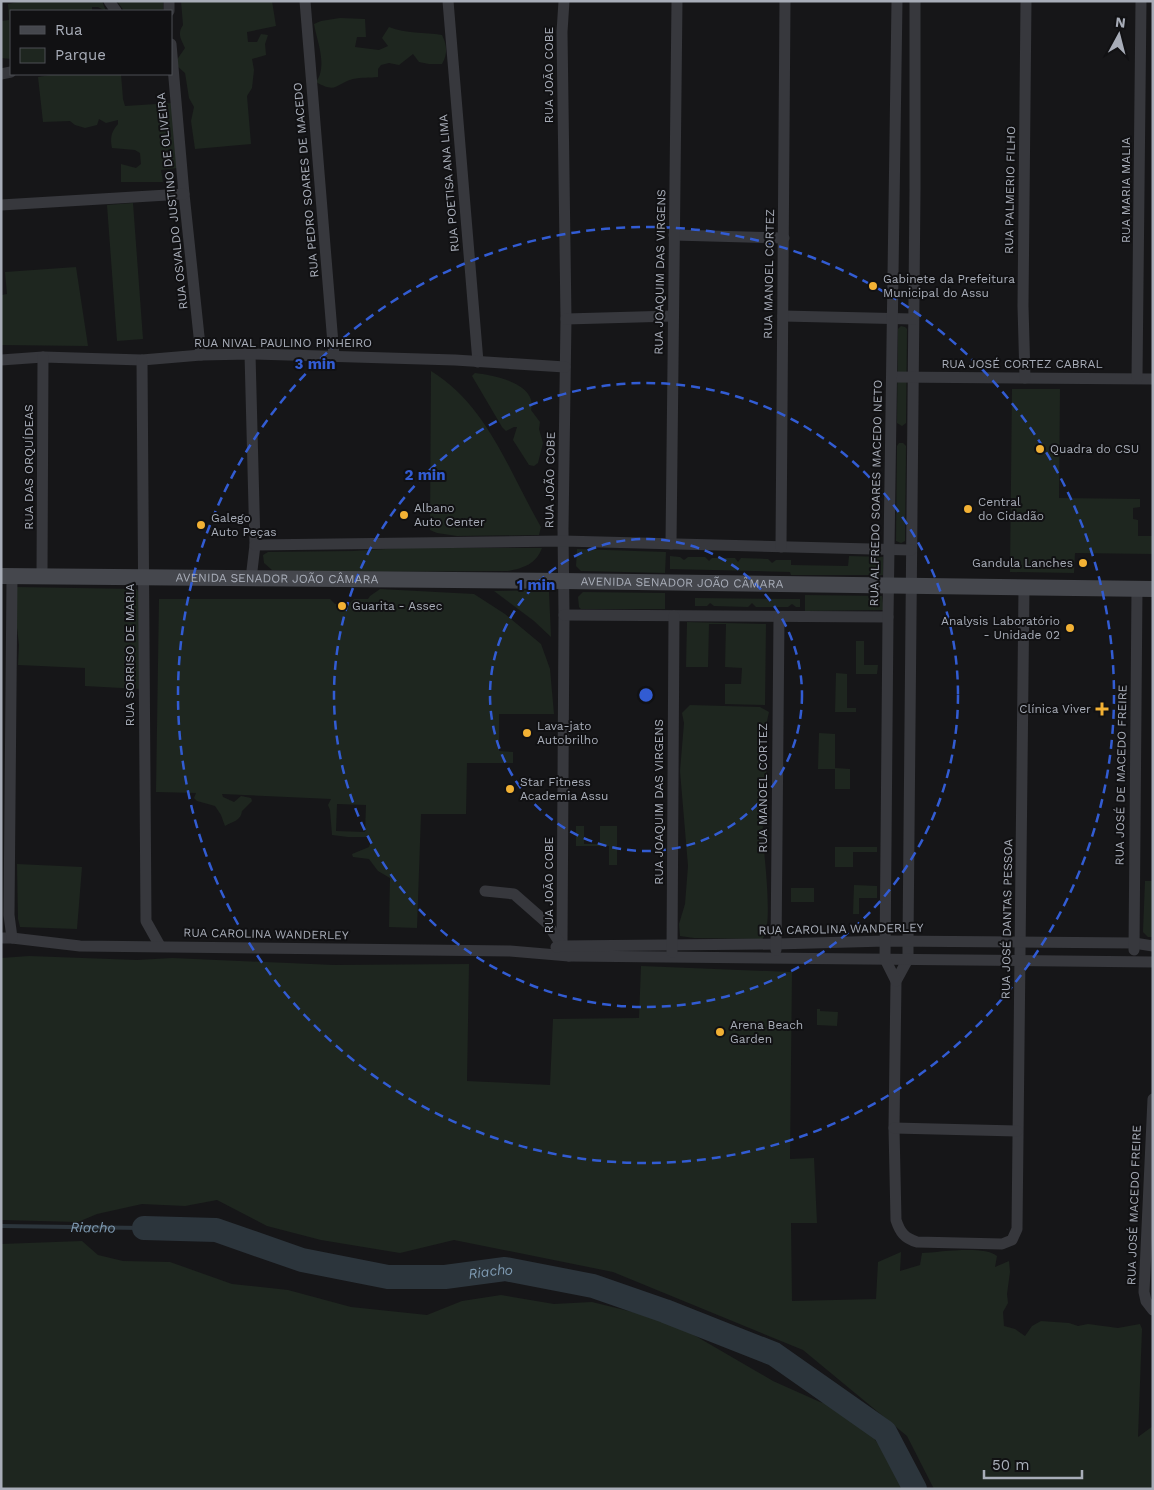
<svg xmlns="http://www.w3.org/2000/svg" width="1154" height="1490" viewBox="0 0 1154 1490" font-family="'Work Sans',sans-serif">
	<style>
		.green { fill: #1e261f; fill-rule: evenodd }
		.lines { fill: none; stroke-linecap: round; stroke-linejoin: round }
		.stream { stroke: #2c353c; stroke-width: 4 }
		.river { stroke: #2c353c; stroke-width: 24 }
		.street { stroke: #37383d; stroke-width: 11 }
		.secondary { stroke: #45474d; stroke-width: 16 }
		.ring { fill: none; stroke: #325cd3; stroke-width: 2.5; stroke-dasharray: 9 6 }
		.poi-dot { fill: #f2b134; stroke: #111113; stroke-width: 2 }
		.labels { text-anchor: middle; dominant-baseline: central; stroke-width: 4; stroke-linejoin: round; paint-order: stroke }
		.street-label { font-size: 12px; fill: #a8adb8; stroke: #111113 }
		.poi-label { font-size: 12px; fill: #a8adb8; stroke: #111113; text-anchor: start }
		.water-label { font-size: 14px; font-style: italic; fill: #7f9bb3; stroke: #111113 }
		.centre { fill: #325cd3; stroke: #111113; stroke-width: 2.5 }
		.ring-label { font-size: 15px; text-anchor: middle; font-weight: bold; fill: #325cd3; stroke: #111113; stroke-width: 4; stroke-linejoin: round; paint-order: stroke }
	</style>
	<rect width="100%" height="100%" fill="#161618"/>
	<g class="green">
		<polygon points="22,1 102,1 106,11 98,7 92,7 92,10 90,11 11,11 11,59 1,58 1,21 9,20 8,4"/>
		<polygon points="117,1 163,1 163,11 124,11"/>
		<path d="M 181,1 L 272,1 L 276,26 L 247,32 L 248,42 L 257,42 L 261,34 L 268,35 L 265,44 L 266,55 L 252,59 L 254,70 L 252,88 L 247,96 L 251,144 L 195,149 L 191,121 L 194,107 L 189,98 L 185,73 L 177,66 L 176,61 L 185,48 C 181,39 177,34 183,25 Z"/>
		<path d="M 340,18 L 365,19 L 366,37 L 357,37 L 355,47 L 379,50 L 388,46 L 382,38 L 389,27 C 406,34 424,32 442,35 C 447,45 448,54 442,64 L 429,64 L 419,62 L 413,54 L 399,65 L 389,63 L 381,65 L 378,69 L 378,77 C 370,78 361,77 353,79 C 335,84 337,94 316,82 C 328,67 317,41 314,24 L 321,21 Z"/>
		<path d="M 56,74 L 121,74 L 123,99 L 125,106 L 172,103 L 177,168 L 161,170 L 163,182 L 121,182 L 121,164 L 136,168 L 141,164 L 140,153 L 135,150 L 112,148 C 110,138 111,132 118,124 L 118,120 L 106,123 L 99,119 L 97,125 L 85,128 L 75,125 L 70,121 L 43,122 L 38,77 Z"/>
		<polygon points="133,203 143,339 117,341 107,205"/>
		<polygon points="76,267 88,346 1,345 1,295 7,294 5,272"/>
		<polygon points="901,326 905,327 907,329 906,423 902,426 897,423 898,329"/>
		<path d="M 431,371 C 488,406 509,472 541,527 L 539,535 L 457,536 L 437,533 L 430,530 Z"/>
		<path d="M 475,373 C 494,375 538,384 531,410 L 540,422 L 539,429 L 543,443 L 538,463 L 534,466 L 529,465 L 513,440 L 517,427 L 514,427 L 506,431 L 502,427 L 472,376 Z"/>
		<polygon points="1012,389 1060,389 1059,498 1140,499 1140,507 1133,508 1133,519 1138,520 1138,536 1153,536 1153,554 1075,553 1074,573 1010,572"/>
		<polygon points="899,443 903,443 906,446 905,541 901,543 896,541 897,446"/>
		<path d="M 401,548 L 542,548 C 536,564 524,568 508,571 L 346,572 L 272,570 L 264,563 L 263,555 L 268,552 L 353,551 Z"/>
		<polygon points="577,549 666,552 665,573 581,571 576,566"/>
		<polygon points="670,556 680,557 684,560 688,557 705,557 709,561 712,558 735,558 738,562 741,558 768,559 772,563 776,560 791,560 791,565 848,566 849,556 883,557 883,575 791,575 790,572 670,569"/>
		<polygon points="16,587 137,589 141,597 140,689 85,686 85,668 18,665 19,645 15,611"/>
		<path d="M 380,589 L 474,594 L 505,614 L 541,644 L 550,669 L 554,714 L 499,714 L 499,751 L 513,752 L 513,763 L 467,763 L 466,814 L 421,814 L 417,928 L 389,927 L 390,878 L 378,871 L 369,859 L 353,857 L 352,854 L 369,847 L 371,841 L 369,837 L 348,837 L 332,835 L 330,810 L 328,805 L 331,799 L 222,794 L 223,797 L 234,802 L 241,796 L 251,798 L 252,801 L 242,811 C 241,821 233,821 225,826 L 221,815 L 215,806 L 197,801 L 194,798 L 196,793 L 156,792 L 159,599 L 330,599 L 335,604 L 340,604 L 340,601 L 344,601 L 344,604 L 349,604 L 354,599 L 368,599 L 370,596 ZM 337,804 L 366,805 L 365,832 L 336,831 Z"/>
		<polygon points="542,590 549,592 551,637 534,621 494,591"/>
		<polygon points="583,592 665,593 665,609 581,609 579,607 578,597"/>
		<polygon points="805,595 882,596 884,610 805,611"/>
		<polygon points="695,598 800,599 800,607 796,607 792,604 788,607 756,607 752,603 748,607 714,606 710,603 707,606 695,606"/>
		<polygon points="687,622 766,624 765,705 725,704 725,684 741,684 742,668 725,667 726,624 709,624 708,667 686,667"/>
		<polygon points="856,641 864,641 864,665 878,665 877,674 856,674"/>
		<polygon points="836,673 847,674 847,708 856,708 856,712 835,712"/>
		<path d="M 690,705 L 760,707 L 769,712 L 765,730 L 759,741 C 759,742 764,745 764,746 C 771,759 761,818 763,838 C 764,855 774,930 762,939 L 694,938 L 680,936 L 679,924 L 685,904 L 688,866 L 680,771 L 684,723 L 682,713 Z"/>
		<polygon points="819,733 835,734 835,768 850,769 850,789 835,789 835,769 818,769"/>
		<polygon points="576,826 584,826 584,844 600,844 600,826 617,826 617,865 609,865 609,846 576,846"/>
		<polygon points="835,847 877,847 877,852 853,852 853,867 835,867"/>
		<polygon points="17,864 82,867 77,929 20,927 18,919"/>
		<polygon points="1145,881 1153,881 1153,937 1148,937 1143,932"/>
		<polygon points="854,885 877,886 877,898 859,898 859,914 853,914"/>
		<rect x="791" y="888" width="23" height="14"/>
		<path d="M 29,956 L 137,960 L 172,958 L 334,965 L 469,964 L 467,1081 L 550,1085 L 553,1019 L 639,1018 L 641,966 L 792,972 L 790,1159 L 814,1158 L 817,1223 L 791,1223 L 792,1301 L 876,1299 L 878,1262 L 901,1252 L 900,1271 L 920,1265 L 922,1253 C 939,1252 985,1245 997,1256 L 995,1267 L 1009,1261 L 1010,1272 L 1007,1294 L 1008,1303 L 1003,1312 L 1004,1326 L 1015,1329 L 1025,1336 L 1032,1326 L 1041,1321 L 1069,1323 L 1078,1326 L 1088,1324 L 1118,1328 L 1140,1324 L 1142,1329 L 1138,1437 L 1153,1426 L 1153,1489 L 934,1489 L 907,1436 L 803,1350 L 613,1272 L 454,1240 L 400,1253 L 321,1240 L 267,1226 L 217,1200 L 185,1206 L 142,1204 L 97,1214 L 78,1222 L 1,1220 L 1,958 Z"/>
		<polygon points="817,1009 820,1009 820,1011 838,1012 837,1026 817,1025"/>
		<polygon points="82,1241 98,1255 123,1261 170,1262 232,1284 288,1290 351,1307 427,1315 462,1301 501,1295 554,1304 592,1302 641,1314 687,1331 773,1381 820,1402 830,1405 871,1434 887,1456 904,1489 1,1489 1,1244"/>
	</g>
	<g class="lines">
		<path class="stream" id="s1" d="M 1,1226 L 144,1228"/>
		<path class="river" id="s2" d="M 144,1228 L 216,1230 L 302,1260 L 388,1277 L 445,1277 L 505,1269 L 593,1286 L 665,1311 L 774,1354 L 885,1432 L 915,1489"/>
		<g class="street">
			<polyline points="109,1 116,11"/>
			<polyline points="169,1 169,11"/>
			<polyline points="305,1 334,356"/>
			<polyline points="448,1 478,362"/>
			<polyline points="564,1 562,32 566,319 563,530 564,615 562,946 569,956"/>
			<path d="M 915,1 L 915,189 L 908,941 L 908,959 L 896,981 L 894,1128 L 896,1220 C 900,1232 904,1238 917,1242 L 1002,1244 L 1012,1240 L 1017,1229 L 1024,587"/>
			<polyline points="171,44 184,194 201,355"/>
			<polyline points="1,74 11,72"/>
			<polyline points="1,205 184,194"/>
			<polyline points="674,235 784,238"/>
			<polyline points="783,316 913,319"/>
			<polyline points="566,319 673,316"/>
			<polyline points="250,354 255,545 251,579"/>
			<polyline points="1,360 43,357 142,360 201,355 250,354 455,360 565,367"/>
			<polyline points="142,360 146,921 160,946"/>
			<polyline points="892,377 1153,379"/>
			<polyline points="1025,378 1023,306 1026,1"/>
			<polyline points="1137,378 1141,1"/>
			<polyline points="671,544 677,1"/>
			<polyline points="255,545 563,541 911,550"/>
			<polyline points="781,547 785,1"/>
			<polyline points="42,576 43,357"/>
			<polyline points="564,615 888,617"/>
			<polyline points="485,891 514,894 547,923 562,946"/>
			<polyline points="1,938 12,938 80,946 510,951 569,956 1153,962"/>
			<polyline points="12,938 9,915 12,577"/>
			<polyline points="556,947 562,946 776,944 886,941 1134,943 1153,946"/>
			<polyline points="776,950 779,617"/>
			<polyline points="1134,950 1137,588"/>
			<polyline points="672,952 674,616"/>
			<polyline points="896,981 885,959 888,617 897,1"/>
			<polyline points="1153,1099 1144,1292 1146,1301 1153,1310"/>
			<polyline points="894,1128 1017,1131"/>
		</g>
		<path class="secondary" id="s3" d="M 1,576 L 563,581 L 1153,589"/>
	</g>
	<g class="ring">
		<circle cx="646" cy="695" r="156"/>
		<circle cx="646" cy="695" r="312"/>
		<circle cx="646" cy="695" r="468"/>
	</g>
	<g class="poi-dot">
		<circle cx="873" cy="286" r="5"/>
		<circle cx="1040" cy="449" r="5"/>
		<circle cx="968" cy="509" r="5"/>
		<circle cx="404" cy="515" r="5"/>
		<circle cx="201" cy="525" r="5"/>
		<circle cx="1083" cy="563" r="5"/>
		<circle cx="342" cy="606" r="5"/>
		<circle cx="1070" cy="628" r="5"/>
		<path d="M1099.5 701.5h5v5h5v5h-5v5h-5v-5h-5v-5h5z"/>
		<circle cx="527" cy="733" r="5"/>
		<circle cx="510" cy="789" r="5"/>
		<circle cx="720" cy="1032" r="5"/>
	</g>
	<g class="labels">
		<g class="street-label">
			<text transform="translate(549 75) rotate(-90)">RUA JOÃO COBE</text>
			<text transform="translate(306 180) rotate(-95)">RUA PEDRO SOARES DE MACEDO</text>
			<text transform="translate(449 183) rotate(-95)">RUA POETISA ANA LIMA</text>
			<text transform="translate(1010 190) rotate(-89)">RUA PALMERIO FILHO</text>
			<text transform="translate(1126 190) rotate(-90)">RUA MARIA MALIA</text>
			<text transform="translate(172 201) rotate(-96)">RUA OSVALDO JUSTINO DE OLIVEIRA</text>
			<text transform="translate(660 272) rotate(-89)">RUA JOAQUIM DAS VIRGENS</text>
			<text transform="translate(769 274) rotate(-89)">RUA MANOEL CORTEZ</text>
			<text x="283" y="343">RUA NIVAL PAULINO PINHEIRO</text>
			<text x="1022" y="364">RUA JOSÉ CORTEZ CABRAL</text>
			<text transform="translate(29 467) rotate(-90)">RUA DAS ORQUÍDEAS</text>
			<text transform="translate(550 480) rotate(-89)">RUA JOÃO COBE</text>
			<text transform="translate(876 493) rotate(-89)">RUA ALFREDO SOARES MACEDO NETO</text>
			<text stroke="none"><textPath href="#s3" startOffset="276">AVENIDA SENADOR JOÃO CÂMARA</textPath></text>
			<text stroke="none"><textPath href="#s3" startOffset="681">AVENIDA SENADOR JOÃO CÂMARA</textPath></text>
			<text transform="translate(130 655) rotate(-90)">RUA SORRISO DE MARIA</text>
			<text transform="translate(1121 775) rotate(-89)">RUA JOSÉ DE MACEDO FREIRE</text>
			<text transform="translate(763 788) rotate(-90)">RUA MANOEL CORTEZ</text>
			<text transform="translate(659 802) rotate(-90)">RUA JOAQUIM DAS VIRGENS</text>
			<text transform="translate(549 885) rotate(-90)">RUA JOÃO COBE</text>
			<text transform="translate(1007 919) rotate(-89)">RUA JOSÉ DANTAS PESSOA</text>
			<text transform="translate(841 929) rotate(-1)">RUA CAROLINA WANDERLEY</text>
			<text transform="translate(266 934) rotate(1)">RUA CAROLINA WANDERLEY</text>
			<text transform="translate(1134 1205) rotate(-88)">RUA JOSÉ MACEDO FREIRE</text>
		</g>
		<g class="poi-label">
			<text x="883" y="279">Gabinete da Prefeitura<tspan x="883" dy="14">Municipal do Assu</tspan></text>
			<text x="1050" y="449">Quadra do CSU</text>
			<text x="978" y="502">Central<tspan x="978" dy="14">do Cidadão</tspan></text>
			<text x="414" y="508">Albano<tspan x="414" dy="14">Auto Center</tspan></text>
			<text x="211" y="518">Galego<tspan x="211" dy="14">Auto Peças</tspan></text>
			<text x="1073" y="563" text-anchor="end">Gandula Lanches</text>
			<text x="352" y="606">Guarita - Assec</text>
			<text x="1060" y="621" text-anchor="end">Analysis Laboratório<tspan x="1060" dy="14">- Unidade 02</tspan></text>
			<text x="1091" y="709" text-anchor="end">Clínica Viver</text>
			<text x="537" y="726">Lava-jato<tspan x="537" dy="14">Autobrilho</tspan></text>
			<text x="520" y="782">Star Fitness<tspan x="520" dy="14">Academia Assu</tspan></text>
			<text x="730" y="1025">Arena Beach<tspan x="730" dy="14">Garden</tspan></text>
		</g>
		<g class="water-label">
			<text stroke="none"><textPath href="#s1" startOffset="92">Riacho</textPath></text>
			<text stroke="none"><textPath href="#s2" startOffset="354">Riacho</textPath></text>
		</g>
	</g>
	<circle cx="646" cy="695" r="8" class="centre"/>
	<g class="ring-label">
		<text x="315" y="369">3 min</text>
		<text x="425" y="480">2 min</text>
		<text x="536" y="590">1 min</text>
	</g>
	<rect width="1154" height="1490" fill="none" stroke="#a8adb8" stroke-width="5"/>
	<rect x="10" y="10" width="162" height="65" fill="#111113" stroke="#4d4f55"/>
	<rect x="20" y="26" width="25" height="8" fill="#45474d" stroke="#4d4f55"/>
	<text x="55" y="35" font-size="15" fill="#a8adb8">Rua</text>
	<rect x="20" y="48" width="25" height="15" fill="#1e261f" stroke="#4d4f55"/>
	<text x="55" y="60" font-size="15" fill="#a8adb8">Parque</text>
	<g transform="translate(1119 35) rotate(7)" stroke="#111113" stroke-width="4" paint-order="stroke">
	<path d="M0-4L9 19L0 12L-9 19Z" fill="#a8adb8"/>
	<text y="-8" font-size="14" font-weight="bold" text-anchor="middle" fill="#a8adb8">N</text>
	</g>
	<path d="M984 1470v8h98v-8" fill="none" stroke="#a8adb8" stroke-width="2.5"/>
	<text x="992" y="1470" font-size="15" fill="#a8adb8" stroke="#111113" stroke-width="4" paint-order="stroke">50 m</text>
</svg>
